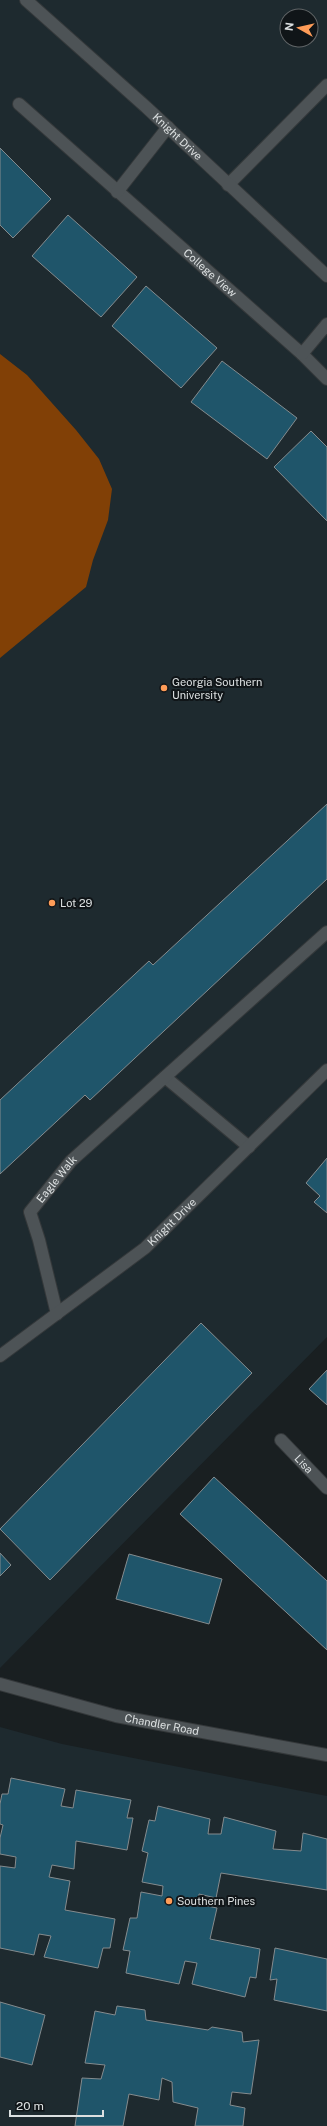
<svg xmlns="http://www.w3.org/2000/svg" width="327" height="2126" viewBox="0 0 327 2126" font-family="'Public Sans',sans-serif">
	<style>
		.built { fill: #1e2a2f; fill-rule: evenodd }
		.water { fill: #814006 }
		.building { fill: #1f556a; stroke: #848b8e }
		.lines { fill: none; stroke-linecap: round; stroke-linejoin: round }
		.lane-casing { stroke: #34383a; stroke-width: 14 }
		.street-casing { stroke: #34383a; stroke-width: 14 }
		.lane { stroke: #4d5356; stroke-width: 12 }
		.street { stroke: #4d5356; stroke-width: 12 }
		.poi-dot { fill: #fe9c58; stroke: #101518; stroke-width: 1.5 }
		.labels { text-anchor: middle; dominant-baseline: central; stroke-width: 4; stroke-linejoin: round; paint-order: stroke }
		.street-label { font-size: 11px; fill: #dce0e1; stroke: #101518 }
		.poi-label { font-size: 11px; fill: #dce0e1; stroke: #101518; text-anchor: start }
	</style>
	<rect width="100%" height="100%" fill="#191f21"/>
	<g class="built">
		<path d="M 0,0 L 327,0 L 327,1337 L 0,1668 ZM 287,16 L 311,16 L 311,40 L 287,40 Z"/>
		<polygon points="0,1727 62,1744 327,1796 327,2126 0,2126"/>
	</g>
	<polygon class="water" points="0,354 27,375 76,430 99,459 112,489 108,520 93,560 86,587 0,658"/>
	<g class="building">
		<polygon points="0,148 51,199 13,238 0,225"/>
		<polygon points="68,215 137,277 101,317 32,256"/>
		<polygon points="146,286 217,348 181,388 112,326"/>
		<polygon points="222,361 297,418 267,459 191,402"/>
		<polygon points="311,431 327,447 327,521 274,467"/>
		<polygon points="327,804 327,879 90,1100 85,1095 0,1174 0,1100 149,961 153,965"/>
		<polygon points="327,1158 327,1213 314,1202 320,1196 306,1183"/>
		<polygon points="201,1323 252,1373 50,1580 0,1529"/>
		<polygon points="327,1370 327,1405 309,1389"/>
		<polygon points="214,1477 327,1581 327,1650 180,1514"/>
		<polygon points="0,1553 11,1565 0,1576"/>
		<polygon points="129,1554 222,1579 209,1624 116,1599"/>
		<polygon points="11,1778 65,1789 61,1806 73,1808 76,1790 131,1800 127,1818 133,1818 127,1850 76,1841 74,1869 52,1865 49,1877 70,1881 65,1910 115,1919 110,1948 103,1948 98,1968 44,1957 51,1936 39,1934 34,1955 0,1948 0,1866 15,1868 16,1857 0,1854 0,1838 3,1825 0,1824 0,1804 2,1794 8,1794"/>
		<polygon points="158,1806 210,1819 208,1834 221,1834 224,1817 276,1831 273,1849 301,1851 303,1833 327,1839 327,1890 221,1873 216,1898 199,1894 198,1904 217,1908 210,1939 260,1949 256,1978 250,1977 245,1997 192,1984 197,1963 185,1961 179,1984 126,1973 130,1951 123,1950 130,1918 137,1918 141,1892 162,1896 163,1886 142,1882 148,1853 142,1851 149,1820 155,1821"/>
		<polygon points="275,1948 327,1959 327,2011 274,2000 277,1979 270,1980"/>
		<polygon points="0,2002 45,2015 32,2065 0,2057"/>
		<polygon points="117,2006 145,2010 146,2020 208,2030 212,2027 242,2032 243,2042 259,2040 251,2094 232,2092 230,2105 245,2108 243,2126 195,2126 198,2108 173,2102 172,2082 162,2078 159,2100 129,2094 123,2126 75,2126 82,2078 101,2079 105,2065 85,2063 95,2011 115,2015"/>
	</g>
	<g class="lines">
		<defs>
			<polyline id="lane" points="228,185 327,85"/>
			<g id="street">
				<path id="s1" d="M 26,0 L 146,107 L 327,276"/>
				<path id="s2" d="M 19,104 L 302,354 L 327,379"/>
				<polyline points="117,192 168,127"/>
				<polyline points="302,354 327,324"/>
				<polyline points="165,1077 249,1147"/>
				<path id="s3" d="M 57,1314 L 39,1240 L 30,1212 L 71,1161 L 327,932"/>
				<path id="s4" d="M 0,1356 L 145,1248 L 327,1070"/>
				<path id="s5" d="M 281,1440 L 327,1488"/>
				<path id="s6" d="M 0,1684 L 116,1716 L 327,1755"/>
			</g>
		</defs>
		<use href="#lane" class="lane-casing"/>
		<use href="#street" class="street-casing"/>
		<use href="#lane" class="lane"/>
		<use href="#street" class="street"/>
	</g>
	<g class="poi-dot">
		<circle cx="164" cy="688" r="4"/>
		<circle cx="52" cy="903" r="4"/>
		<circle cx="169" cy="1901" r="4"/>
	</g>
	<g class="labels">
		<g class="street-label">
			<text stroke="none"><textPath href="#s1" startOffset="204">Knight Drive</textPath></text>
			<text stroke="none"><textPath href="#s2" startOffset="255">College View</textPath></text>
			<text stroke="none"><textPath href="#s3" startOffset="148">Eagle Walk</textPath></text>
			<text stroke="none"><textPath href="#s4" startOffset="218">Knight Drive</textPath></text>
			<text stroke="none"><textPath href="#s5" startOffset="33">Lisa</textPath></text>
			<text stroke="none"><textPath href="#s6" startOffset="167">Chandler Road</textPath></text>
		</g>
		<g class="poi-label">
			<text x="172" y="682">Georgia Southern<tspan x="172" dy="13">University</tspan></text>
			<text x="60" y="903">Lot 29</text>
			<text x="177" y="1901">Southern Pines</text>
		</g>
	</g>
	<g transform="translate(299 28) rotate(278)"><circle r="19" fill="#101518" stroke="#626668"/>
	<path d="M0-3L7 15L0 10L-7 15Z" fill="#fe9c58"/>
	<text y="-6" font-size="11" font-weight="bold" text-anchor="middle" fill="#dce0e1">N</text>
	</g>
	<path d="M10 2110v6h93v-6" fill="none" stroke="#dce0e1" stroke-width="2"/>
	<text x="16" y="2110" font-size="12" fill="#dce0e1" stroke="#101518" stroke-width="3" paint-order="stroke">20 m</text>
</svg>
